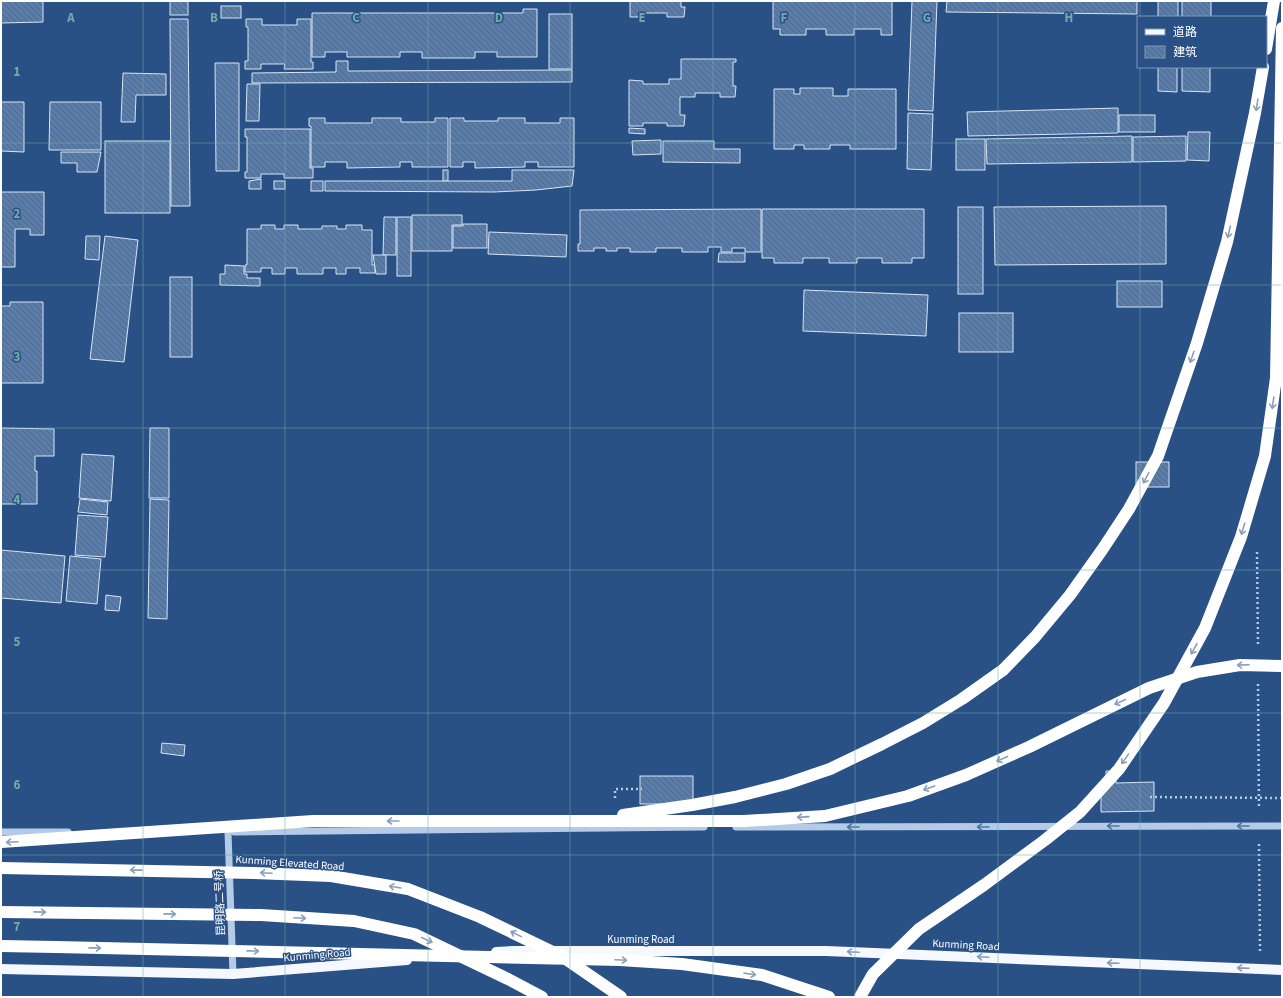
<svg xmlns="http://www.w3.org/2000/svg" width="1283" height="998" viewBox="0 0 1283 998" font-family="'Source Sans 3','Noto Sans SC',sans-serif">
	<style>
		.building { fill: url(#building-back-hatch); stroke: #d7e5f6 }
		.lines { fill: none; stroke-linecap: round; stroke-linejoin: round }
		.path { stroke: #b4cbe7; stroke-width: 2.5; stroke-dasharray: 2 3; stroke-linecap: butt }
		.minor { stroke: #b4cbe7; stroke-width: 7 }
		.major { stroke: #f5f8fe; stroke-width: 10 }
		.highway { stroke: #fff; stroke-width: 12 }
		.highway-bridge { stroke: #fff; stroke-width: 12 }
		.oneway { stroke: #899fbc }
		.oneway2 { stroke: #5376a2 }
		.oneway3 { stroke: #859cbb }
		.grid { fill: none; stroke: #6fada8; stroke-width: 1; stroke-opacity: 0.55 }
		.labels { text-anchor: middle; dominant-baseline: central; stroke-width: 3; stroke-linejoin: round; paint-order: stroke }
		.street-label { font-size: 11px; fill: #fff; stroke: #295185 }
		.grid-label { font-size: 13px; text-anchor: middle; font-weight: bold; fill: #6fada8; stroke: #295185; stroke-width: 3; stroke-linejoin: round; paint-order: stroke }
	</style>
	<defs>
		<pattern id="building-back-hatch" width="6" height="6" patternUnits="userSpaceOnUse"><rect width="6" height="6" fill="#567dae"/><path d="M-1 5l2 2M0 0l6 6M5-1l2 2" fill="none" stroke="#526782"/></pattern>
	</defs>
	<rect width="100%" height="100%" fill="#295185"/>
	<g class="building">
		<polygon points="1,1 43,1 43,22 1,23"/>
		<rect x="170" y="1" width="18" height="14"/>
		<polygon points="630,1 681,1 681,7 685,7 684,17 667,17 667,13 643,13 643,17 630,17"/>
		<polygon points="773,1 892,1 892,35 881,35 881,29 854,29 854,35 826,35 826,29 806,29 806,35 780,35 780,29 773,29"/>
		<polygon points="912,1 937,1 933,111 908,110"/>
		<polygon points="947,1 1137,1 1137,14 946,12"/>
		<rect x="1158" y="1" width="20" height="16"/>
		<rect x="1182" y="1" width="29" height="16"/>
		<rect x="221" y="6" width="20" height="12"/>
		<polygon points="523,9 537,9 537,57 497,57 497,52 475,52 475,58 422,58 422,52 400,52 400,57 347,57 347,52 325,52 325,57 312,57 312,13 523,13"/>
		<rect x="549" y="14" width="23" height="55"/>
		<polygon points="170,19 188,19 190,206 171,206"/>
		<polygon points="246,19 262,19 262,25 297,25 297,19 311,19 311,62 313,62 313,69 284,69 285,64 261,64 261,69 245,69 245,61 248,61 248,27 246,27"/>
		<polygon points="681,59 736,59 736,62 733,62 733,86 736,86 735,97 720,97 720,93 695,93 695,97 680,97 680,115 685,115 684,126 667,126 667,123 643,123 643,126 629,126 629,80 643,81 643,84 669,84 669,79 681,79"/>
		<polygon points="336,61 348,61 348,71 572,70 572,82 252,83 252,73 336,72"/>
		<polygon points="215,63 239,63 239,171 216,171"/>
		<polygon points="1158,67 1177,67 1177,92 1158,91"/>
		<polygon points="1182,67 1210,67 1210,92 1182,91"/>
		<polygon points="123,73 166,74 166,95 136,95 135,122 121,122"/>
		<polygon points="247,84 260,84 259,121 246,121"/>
		<polygon points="800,88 833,88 833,96 848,96 848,89 896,89 896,149 850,149 850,145 830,145 830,149 804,149 804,145 794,145 794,149 774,149 774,89 794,89 794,94 800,94"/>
		<polygon points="1,102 24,102 24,152 1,151"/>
		<polygon points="50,102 101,102 101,150 49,150"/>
		<polygon points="1118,108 1118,133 968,136 967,112"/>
		<polygon points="908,113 933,114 931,170 907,169"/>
		<rect x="1119" y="115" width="36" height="17"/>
		<polygon points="309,118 325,118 325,123 372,123 372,118 401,118 401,122 435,122 435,118 448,118 448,167 412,167 412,162 400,162 400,167 347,168 347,162 325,162 325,167 311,167 311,126 309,126"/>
		<polygon points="450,118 464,118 464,121 498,121 498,118 525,118 525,123 560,123 560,118 574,118 574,167 538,167 538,162 525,162 525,167 475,168 475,162 463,162 463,167 450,167"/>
		<polygon points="629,128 645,129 645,134 629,133"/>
		<polygon points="245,129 310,129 310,168 313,168 313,178 284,178 284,174 261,174 261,178 245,178 245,172 247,172 247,137 245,137"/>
		<polygon points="1188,132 1210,132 1209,161 1187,160"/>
		<polygon points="1132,136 1132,162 987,164 986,139"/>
		<polygon points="1186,136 1186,161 1133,162 1133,137"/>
		<rect x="956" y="139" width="29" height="31"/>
		<polygon points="661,140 661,154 633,155 632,141"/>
		<rect x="105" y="141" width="65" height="72"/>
		<polygon points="663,141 714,141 714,149 740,149 740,163 663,162"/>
		<polygon points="61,152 101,152 97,172 77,172 77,163 61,163"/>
		<rect x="443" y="170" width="5" height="11"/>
		<polygon points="512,170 574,170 572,186 536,190 494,192 325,191 325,181 512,181"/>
		<polygon points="261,179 261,189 249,189 249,181"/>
		<rect x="274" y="181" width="11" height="8"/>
		<rect x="311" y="181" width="12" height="10"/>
		<polygon points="1,192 44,192 44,235 30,235 30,229 15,229 15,267 1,267"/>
		<polygon points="1166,206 1166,264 995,265 994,207"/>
		<rect x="958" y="207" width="25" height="87"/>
		<polygon points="761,209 761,252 745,252 745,248 732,248 732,252 721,252 721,247 708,247 708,252 682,252 682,248 656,248 656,252 630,252 630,248 617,248 617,251 606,251 606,248 594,248 594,251 578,251 578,244 580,244 580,210"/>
		<polygon points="762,209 924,209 924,258 912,258 912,263 882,263 882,258 857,258 857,263 829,263 829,258 803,258 803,263 774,263 774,258 762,258"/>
		<polygon points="412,215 462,215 462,225 452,225 452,251 412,251"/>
		<polygon points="384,217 396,217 396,255 383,255"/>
		<rect x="397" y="217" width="14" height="59"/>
		<polygon points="463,224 487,224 487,248 453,248 453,226 463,226"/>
		<polygon points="261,225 275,225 275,229 284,229 284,225 298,225 298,229 322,229 322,226 337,226 337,229 346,229 346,225 362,225 362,230 372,230 372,265 375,265 375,273 360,273 360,268 346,268 346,274 336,274 336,268 323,268 323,274 297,274 297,268 285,268 285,274 272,274 272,268 261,268 261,272 245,272 245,265 247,265 247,229 261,229"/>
		<polygon points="489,232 567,235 566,257 488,254"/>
		<polygon points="86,236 100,236 99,260 85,259"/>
		<polygon points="105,236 138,240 124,362 90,359"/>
		<polygon points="719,253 745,253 745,262 718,262"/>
		<polygon points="373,255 386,255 386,274 376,274"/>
		<polygon points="225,265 244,266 244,274 247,274 247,278 260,278 260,286 220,285 220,274 225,274"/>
		<rect x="170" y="277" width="22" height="80"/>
		<rect x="1117" y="281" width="45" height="26"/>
		<polygon points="804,290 928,295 926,336 803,331"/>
		<polygon points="10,302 43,302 43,383 1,383 1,306 10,306"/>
		<rect x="959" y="313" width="54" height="39"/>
		<polygon points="1,428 54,429 54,456 35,456 35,471 37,471 37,504 1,504"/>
		<polygon points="150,428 169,428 169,498 149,498"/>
		<polygon points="82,454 114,456 111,501 79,498"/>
		<rect x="1136" y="462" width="33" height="25"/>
		<polygon points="80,499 108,502 107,515 78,512"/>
		<polygon points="150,499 169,500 167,619 148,618"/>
		<polygon points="78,515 108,517 105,557 75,555"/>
		<polygon points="1,550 65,556 61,603 1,598"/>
		<polygon points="70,556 101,559 97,604 66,601"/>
		<polygon points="106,595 121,597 119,611 105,610"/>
		<polygon points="162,743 185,745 184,756 161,753"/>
		<polygon points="1106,771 1116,771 1116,783 1154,782 1154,811 1101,812 1101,783 1106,783"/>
		<rect x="640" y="776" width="53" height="28"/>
	</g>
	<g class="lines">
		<g class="path">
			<polyline points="1257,552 1258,647"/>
			<polyline points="1258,684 1259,809"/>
			<polyline points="1150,797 1282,798"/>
			<polyline points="615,798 615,789 642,789"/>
			<polyline points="1259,844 1260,951"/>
		</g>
		<g class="minor">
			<polyline points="736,827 1282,826"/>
			<polyline points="1,832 68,832"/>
			<polyline points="228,832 233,974"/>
			<polyline points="234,832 704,827"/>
		</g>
		<g class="major">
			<polyline points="496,952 514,951 826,951 1282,970"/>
			<polyline points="1,969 233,974 407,960"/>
		</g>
		<polyline class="highway" points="1,946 56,947"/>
		<g class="highway-bridge">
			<polyline points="1266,49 1274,1"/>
			<polyline points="623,815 692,805 735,797 786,784 830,769 882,744 923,723 962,699 1003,670 1035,637 1070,595 1102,550 1129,509 1158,456 1197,343 1227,242 1255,113 1263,67"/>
			<polyline points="1,842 313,821 744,821 825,816 908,796 966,775 1029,747 1149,688 1197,672 1240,665 1282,666"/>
			<polyline points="1,868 254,873 331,876 408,889 480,917 563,957 621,997"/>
			<polyline points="1,912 261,915 354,921 414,934 508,979 542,997"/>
			<polyline points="56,947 620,960 682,964 762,975 829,997"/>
			<polyline points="860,997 873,974 919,929 984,885 1045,840 1080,812 1119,769 1164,703 1205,628 1241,537 1265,456 1276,378 1282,28"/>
		</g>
	</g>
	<defs><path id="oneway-shaft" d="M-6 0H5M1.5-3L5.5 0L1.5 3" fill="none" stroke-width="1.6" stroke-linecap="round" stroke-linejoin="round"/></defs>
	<g class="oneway">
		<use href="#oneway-shaft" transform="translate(1257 105) rotate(99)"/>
		<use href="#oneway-shaft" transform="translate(1229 232) rotate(103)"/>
		<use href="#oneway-shaft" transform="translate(1192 357) rotate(109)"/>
		<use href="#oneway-shaft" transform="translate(1273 403) rotate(98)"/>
		<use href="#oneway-shaft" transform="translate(1146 478) rotate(118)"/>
		<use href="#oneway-shaft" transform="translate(1243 529) rotate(107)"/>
		<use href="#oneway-shaft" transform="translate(1194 649) rotate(119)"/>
		<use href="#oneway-shaft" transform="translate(1243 665) rotate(178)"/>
		<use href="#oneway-shaft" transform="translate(1120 702) rotate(155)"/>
		<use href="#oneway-shaft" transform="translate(1002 759) rotate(156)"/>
		<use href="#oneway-shaft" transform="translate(1125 759) rotate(125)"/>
		<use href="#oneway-shaft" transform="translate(929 788) rotate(160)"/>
		<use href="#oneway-shaft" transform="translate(803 817) rotate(176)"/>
		<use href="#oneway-shaft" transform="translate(393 821) rotate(180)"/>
		<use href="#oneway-shaft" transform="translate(12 842) rotate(177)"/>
		<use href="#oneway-shaft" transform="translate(136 870) rotate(-179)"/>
		<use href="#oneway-shaft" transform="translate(266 873) rotate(-177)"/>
		<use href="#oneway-shaft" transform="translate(395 887) rotate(-171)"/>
		<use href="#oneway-shaft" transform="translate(40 912) rotate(1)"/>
		<use href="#oneway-shaft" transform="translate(170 914) rotate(1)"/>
		<use href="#oneway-shaft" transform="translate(300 918) rotate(3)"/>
		<use href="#oneway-shaft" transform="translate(516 934) rotate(-154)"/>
		<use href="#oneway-shaft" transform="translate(427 940) rotate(25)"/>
		<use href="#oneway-shaft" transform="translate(95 948) rotate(1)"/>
		<use href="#oneway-shaft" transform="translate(253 951) rotate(1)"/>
		<use href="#oneway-shaft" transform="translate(621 960) rotate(3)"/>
		<use href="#oneway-shaft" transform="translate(750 974) rotate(8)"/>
	</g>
	<g class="oneway2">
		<use href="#oneway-shaft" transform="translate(1113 826) rotate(180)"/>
		<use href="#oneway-shaft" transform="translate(1243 826) rotate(180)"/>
		<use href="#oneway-shaft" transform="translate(853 827) rotate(180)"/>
		<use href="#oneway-shaft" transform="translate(983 827) rotate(180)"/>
	</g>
	<g class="oneway3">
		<use href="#oneway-shaft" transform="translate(853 952) rotate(-177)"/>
		<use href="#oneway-shaft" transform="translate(983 957) rotate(-177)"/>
		<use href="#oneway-shaft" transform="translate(1113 963) rotate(-178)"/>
		<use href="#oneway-shaft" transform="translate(1243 968) rotate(-178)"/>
	</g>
	<path class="grid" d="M 143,1 L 143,997M 285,1 L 285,997M 428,1 L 428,997M 570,1 L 570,997M 713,1 L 713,997M 855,1 L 855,997M 998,1 L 998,997M 1140,1 L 1140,17M 1140,67 L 1140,997M 1,143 L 1282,143M 1,285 L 1282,285M 1,428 L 1282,428M 1,570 L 1282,570M 1,713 L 1282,713M 1,855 L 1282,855"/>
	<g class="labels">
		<g class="street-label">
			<text transform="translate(290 863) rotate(4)">Kunming Elevated Road</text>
			<text transform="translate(220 903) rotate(-92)">昆明路二号桥</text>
			<text x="641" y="939">Kunming Road</text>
			<text transform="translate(966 945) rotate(3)">Kunming Road</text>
			<text transform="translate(317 955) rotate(-5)">Kunming Road</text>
		</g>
	</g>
	<g class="grid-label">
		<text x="71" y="22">A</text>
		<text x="214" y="22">B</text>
		<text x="356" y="22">C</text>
		<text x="499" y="22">D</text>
		<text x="642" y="22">E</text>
		<text x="784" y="22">F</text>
		<text x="927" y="22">G</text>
		<text x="1069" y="22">H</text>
		<text x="17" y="76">1</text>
		<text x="17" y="218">2</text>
		<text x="17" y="361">3</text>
		<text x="17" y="504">4</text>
		<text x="17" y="646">5</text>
		<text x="17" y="789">6</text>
		<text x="17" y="931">7</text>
	</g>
	<rect width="1283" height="998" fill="none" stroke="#ffffff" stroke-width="4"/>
	<rect x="1137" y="16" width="130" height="52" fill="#295185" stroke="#7f97b6"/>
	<rect x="1145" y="29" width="20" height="6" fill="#f5f8fe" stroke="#7f97b6"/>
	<text x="1173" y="36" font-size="12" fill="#ffffff">道路</text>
	<rect x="1145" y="46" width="20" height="12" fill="url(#building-back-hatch)" stroke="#7f97b6"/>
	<text x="1173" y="56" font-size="12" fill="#ffffff">建筑</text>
</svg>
